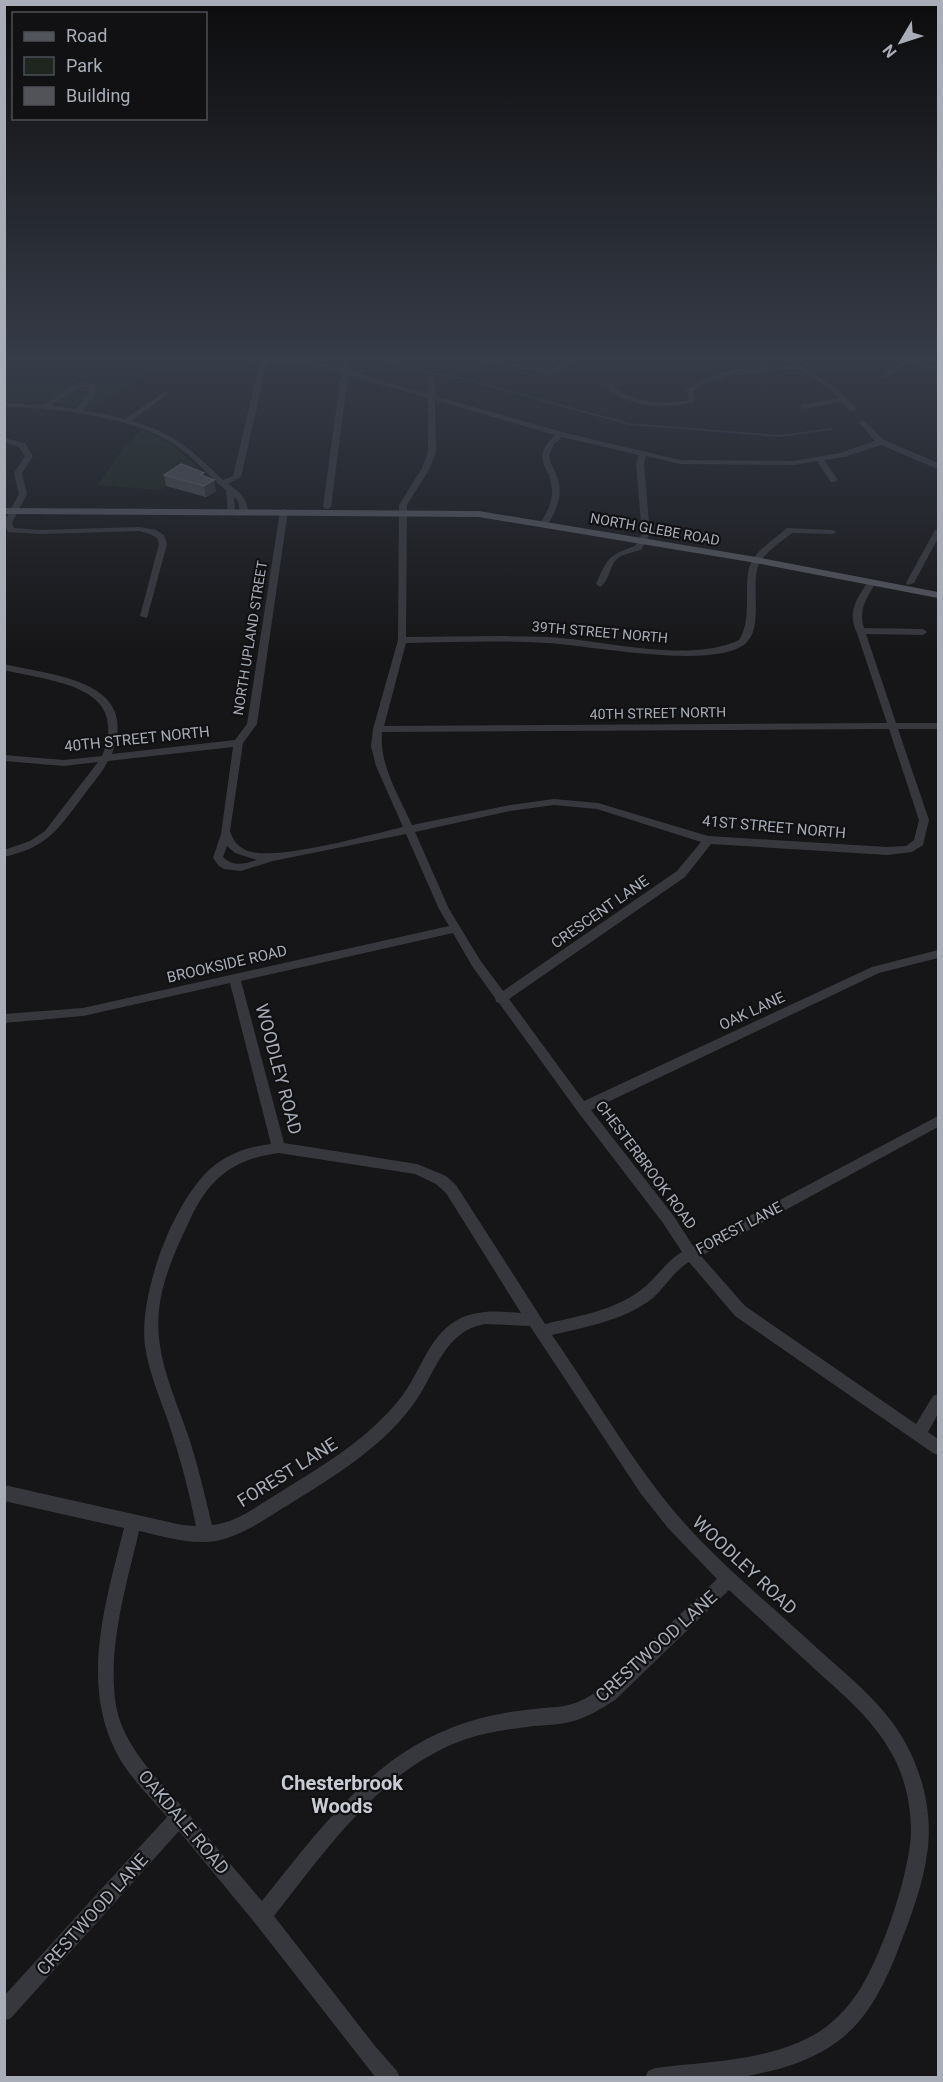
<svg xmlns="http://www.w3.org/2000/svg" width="943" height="2082" viewBox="0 0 943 2082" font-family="Roboto,sans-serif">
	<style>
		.green { fill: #1e261f }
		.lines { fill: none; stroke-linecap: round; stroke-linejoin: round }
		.stream { stroke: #2c353c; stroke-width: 2 }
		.minor { fill: #37383d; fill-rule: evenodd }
		.major { fill: #53555c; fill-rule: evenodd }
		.wall { fill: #47494d }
		.shaded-wall { fill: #2f3033 }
		.building { fill: #525359; stroke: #5f6168; stroke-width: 1.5 }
		.labels { text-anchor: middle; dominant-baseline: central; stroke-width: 4.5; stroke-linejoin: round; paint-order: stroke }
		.far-street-label { font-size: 14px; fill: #a8adb8; stroke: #111113 }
		.street-label { font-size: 15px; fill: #a8adb8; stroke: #111113 }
		.near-street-label { font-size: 18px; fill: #a8adb8; stroke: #111113 }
		.near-neighbourhood-label { font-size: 20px; font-weight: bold; fill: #c9ccd4; stroke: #111113 }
	</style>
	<rect width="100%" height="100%" fill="#161618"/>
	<g class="green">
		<polygon points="5,360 143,360 139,365 155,369 92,410 50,402 5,402"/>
		<path d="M 141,430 C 167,438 183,454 202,471 L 190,476 L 184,474 L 160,490 L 98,485 L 123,448 Z"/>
	</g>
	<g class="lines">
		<polyline class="stream" points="390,360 432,374 453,376 629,424 779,436 832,429"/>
		<g class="minor">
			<path d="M 249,360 L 312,360 L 341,369 L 343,360 L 349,360 L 348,371 L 428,394 L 428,378 L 431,376 L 434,378 L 435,396 L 562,432 L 680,460 L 793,461 L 840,453 L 875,441 L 859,422 L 863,420 L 884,440 L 938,463 L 938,468 L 935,468 L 881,445 L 844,457 L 824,460 L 838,480 L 834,482 L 831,482 L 817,461 L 793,465 L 680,464 L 646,456 L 644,464 L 650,534 L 641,550 C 634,552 624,554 618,558 C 609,565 610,581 600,587 L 596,584 C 608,558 607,556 635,546 L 642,534 L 636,464 L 639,455 L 562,437 L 554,444 L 549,455 C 550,464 555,470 558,479 C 563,496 556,511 547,526 L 541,526 L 540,524 C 546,514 552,504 552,492 C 552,464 528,462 555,435 L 435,400 L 436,452 L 430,468 L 407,505 L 406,637 C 454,637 501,635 549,637 C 603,640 689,664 739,640 C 754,617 741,580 752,561 C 759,548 776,538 787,528 L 833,530 L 837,532 L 833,534 L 792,533 C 782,541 765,552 759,564 C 750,582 764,627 746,643 C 716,671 589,645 547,643 C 500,640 453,642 406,643 L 384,726 L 887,723 L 857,633 C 847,612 856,600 869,580 L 876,582 C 867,598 858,609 864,628 L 923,629 L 927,632 L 923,635 L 866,634 L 896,723 L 938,723 L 938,729 L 898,729 L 929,820 L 923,845 L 912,852 L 887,855 L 711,844 L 685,877 L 509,999 L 584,1101 L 872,967 L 938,950 L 938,958 L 879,973 L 591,1110 L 673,1215 L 693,1246 L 938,1116 L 938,1127 L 701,1256 L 745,1306 L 916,1424 L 933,1396 L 938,1394 L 938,1414 L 928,1432 L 938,1439 L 938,1455 L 933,1453 L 735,1316 L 689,1262 C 675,1270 665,1287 653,1298 C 625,1320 586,1327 552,1335 C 600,1404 641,1479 700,1540 C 737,1578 779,1613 818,1649 C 841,1670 865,1689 884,1712 C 915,1748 933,1799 928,1847 C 924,1885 908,1924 894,1960 C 869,2020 843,2050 779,2069 C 765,2072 751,2076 737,2078 C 707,2080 675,2078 645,2078 L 648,2071 L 655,2068 C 706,2062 764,2061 810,2037 C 826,2029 840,2016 851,2002 C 878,1970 910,1874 911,1832 C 911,1805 905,1777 892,1754 C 874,1721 846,1697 819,1673 C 789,1645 759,1618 729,1590 L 615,1700 C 601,1709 586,1718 570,1722 C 558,1725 546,1725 534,1726 C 511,1729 488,1732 466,1739 C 382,1768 327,1849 274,1916 L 375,2046 L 397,2071 L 400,2078 L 376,2078 L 255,1923 L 179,1831 L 11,2018 L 4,2021 L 4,1996 L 167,1817 C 153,1800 135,1783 123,1764 C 77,1691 105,1605 124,1528 L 4,1501 L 4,1485 L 182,1525 L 196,1526 C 189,1491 180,1457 169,1424 C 160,1398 149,1373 145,1346 C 138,1294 175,1195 216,1164 C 232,1152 252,1146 271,1144 L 230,983 L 83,1016 L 4,1023 L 4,1014 L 83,1008 L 449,926 L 439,909 L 406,834 L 273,861 L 241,871 L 224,869 L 219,866 L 213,858 L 221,834 L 233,747 L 108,761 C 100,776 88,789 78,803 C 55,834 43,848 4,857 L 4,850 L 30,841 L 45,831 L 98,762 L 64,766 L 4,761 L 4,755 L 64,760 L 102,756 C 131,685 53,682 4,670 L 4,664 C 54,676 141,680 112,754 L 235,740 L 247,724 L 280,511 L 284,509 L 288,511 L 257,724 L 243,743 L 230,831 C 233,841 238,847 248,851 C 278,861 368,835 403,827 L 376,766 L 371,746 L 373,729 L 398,640 L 399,505 L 422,468 L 428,452 L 428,398 L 348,375 L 331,507 L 327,509 L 323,507 L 341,373 L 307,363 L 267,362 L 241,477 L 228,484 C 238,491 247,497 248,511 L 244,513 L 240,511 L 238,501 L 234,496 L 235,511 L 228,513 L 226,490 C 208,476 194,457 174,444 C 132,417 54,407 4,407 L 4,403 C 13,403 38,406 44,404 C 61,399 73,374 95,385 L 96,393 L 83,410 L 125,419 L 164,392 L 168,392 L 168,394 L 131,421 C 175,433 191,450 223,480 L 233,476 L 260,362 ZM 80,387 L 89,387 L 89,393 L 76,409 L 51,405 ZM 889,729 L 919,820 L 914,840 L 906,846 L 887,847 L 708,836 L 598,803 L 554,799 L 510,805 L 412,825 C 399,796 379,765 382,732 ZM 554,805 L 597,809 L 701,842 L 677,871 L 503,991 L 480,960 L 449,909 L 415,832 L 510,811 ZM 227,846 L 235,853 L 257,860 C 245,864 233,867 223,857 ZM 453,933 L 472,966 L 495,998 L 496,1002 L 499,1003 L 578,1112 L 663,1223 L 682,1252 C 666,1261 656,1279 641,1290 C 613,1311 578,1316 545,1324 L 456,1185 L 446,1176 L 417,1164 L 284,1143 L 241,981 ZM 279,1153 L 415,1174 L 436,1184 L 446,1193 L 521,1313 C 498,1311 474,1309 454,1322 C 428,1339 420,1372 402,1396 C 369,1439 322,1466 277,1494 C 256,1507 237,1522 212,1525 C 205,1497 199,1469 190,1441 C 176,1398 154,1357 159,1310 C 162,1280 175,1251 188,1224 C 207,1181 231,1159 279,1153 ZM 485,1324 L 530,1326 L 641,1494 L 668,1528 L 717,1579 L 603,1688 C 594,1693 585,1700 575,1703 C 562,1708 548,1707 535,1709 C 512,1711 489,1715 468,1722 C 376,1750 319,1830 262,1901 C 236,1871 211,1841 186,1811 C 159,1780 124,1748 116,1706 C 107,1648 126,1587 139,1531 C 161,1536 184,1543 206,1542 C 237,1540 263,1520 288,1505 C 333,1477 380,1449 412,1406 C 435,1376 443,1331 485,1324 Z"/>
			<polygon points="476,360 492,360 552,371 563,360 570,360 553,375"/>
			<polygon points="905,360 919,360 938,368 938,372 911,362 884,379 880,379 880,377"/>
			<path d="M 794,361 L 833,386 L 856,407 L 856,411 L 850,411 L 842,402 L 801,409 L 801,405 L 838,398 L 829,388 L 799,369 L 725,376 L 701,385 L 693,391 L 695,402 C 665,409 627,409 605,385 L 610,384 C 632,403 661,405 689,400 L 687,390 C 716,366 757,368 793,365 L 791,363 Z"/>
			<polygon points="4,438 25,443 33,456 22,473 27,494 12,523 14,528 40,530 139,527 156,530 164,535 167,544 147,618 140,616 159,544 157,538 150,534 139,531 40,534 8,532 4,522 19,494 14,473 25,456 19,447 4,442"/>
			<polygon points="935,530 938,530 938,538 914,583 907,585 906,583"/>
		</g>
		<polygon class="major" points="4,508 479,511 756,557 938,592 938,598 756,563 479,517 4,514"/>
	</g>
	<polygon class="wall" points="164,475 205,476 216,491 206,497 166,486"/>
	<polygon class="shaded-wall" points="214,480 216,491 206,497 204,486"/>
	<polygon class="building" points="181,464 204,473 201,475 214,480 204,486 164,475"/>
	<linearGradient id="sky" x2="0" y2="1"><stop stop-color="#0c0c0d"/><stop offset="0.55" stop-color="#363c48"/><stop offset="1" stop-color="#363c48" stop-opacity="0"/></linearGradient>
	<rect width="943" height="652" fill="url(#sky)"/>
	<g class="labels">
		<g class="far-street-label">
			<text transform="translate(655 529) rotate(10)">NORTH GLEBE ROAD</text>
			<text transform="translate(600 632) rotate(5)">39TH STREET NORTH</text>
			<text transform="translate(250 638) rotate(-81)">NORTH UPLAND STREET</text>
			<text transform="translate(658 713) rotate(-1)">40TH STREET NORTH</text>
		</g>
		<g class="street-label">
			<text transform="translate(137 739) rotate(-6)">40TH STREET NORTH</text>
			<text transform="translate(774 827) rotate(5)">41ST STREET NORTH</text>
			<text transform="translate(600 912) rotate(-35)">CRESCENT LANE</text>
			<text transform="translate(227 964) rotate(-13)">BROOKSIDE ROAD</text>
			<text transform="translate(752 1011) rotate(-25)">OAK LANE</text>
			<text transform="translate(646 1165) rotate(53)">CHESTERBROOK ROAD</text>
			<text transform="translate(739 1228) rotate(-28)">FOREST LANE</text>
		</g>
		<g class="near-street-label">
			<text transform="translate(279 1069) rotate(75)">WOODLEY ROAD</text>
			<text transform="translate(287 1472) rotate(-32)">FOREST LANE</text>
			<text transform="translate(745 1565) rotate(43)">WOODLEY ROAD</text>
			<text transform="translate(656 1646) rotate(-42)">CRESTWOOD LANE</text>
			<text transform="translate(184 1822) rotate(50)">OAKDALE ROAD</text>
			<text transform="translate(92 1914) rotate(-48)">CRESTWOOD LANE</text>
		</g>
		<g class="near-neighbourhood-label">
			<text x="342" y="1783">Chesterbrook<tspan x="342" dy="23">Woods</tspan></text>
		</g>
	</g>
	<rect width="943" height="2082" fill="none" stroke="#a8adb8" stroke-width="12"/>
	<rect x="12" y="12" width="195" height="108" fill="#111113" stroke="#4d4f55" stroke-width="1.5"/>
	<rect x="24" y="32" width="30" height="9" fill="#53555c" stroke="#4d4f55" stroke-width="1.5"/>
	<text x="66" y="42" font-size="18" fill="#a8adb8">Road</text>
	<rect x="24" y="57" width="30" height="18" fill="#1e261f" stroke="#4d4f55" stroke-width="1.5"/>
	<text x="66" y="72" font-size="18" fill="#a8adb8">Park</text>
	<rect x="24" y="87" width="30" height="18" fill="#525359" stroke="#4d4f55" stroke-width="1.5"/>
	<text x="66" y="102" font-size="18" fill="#a8adb8">Building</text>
	<g transform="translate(901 42) rotate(231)" stroke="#111113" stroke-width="4.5" paint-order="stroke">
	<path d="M0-4.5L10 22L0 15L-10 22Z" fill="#a8adb8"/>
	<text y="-9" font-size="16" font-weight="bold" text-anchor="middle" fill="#a8adb8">N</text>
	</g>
</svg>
